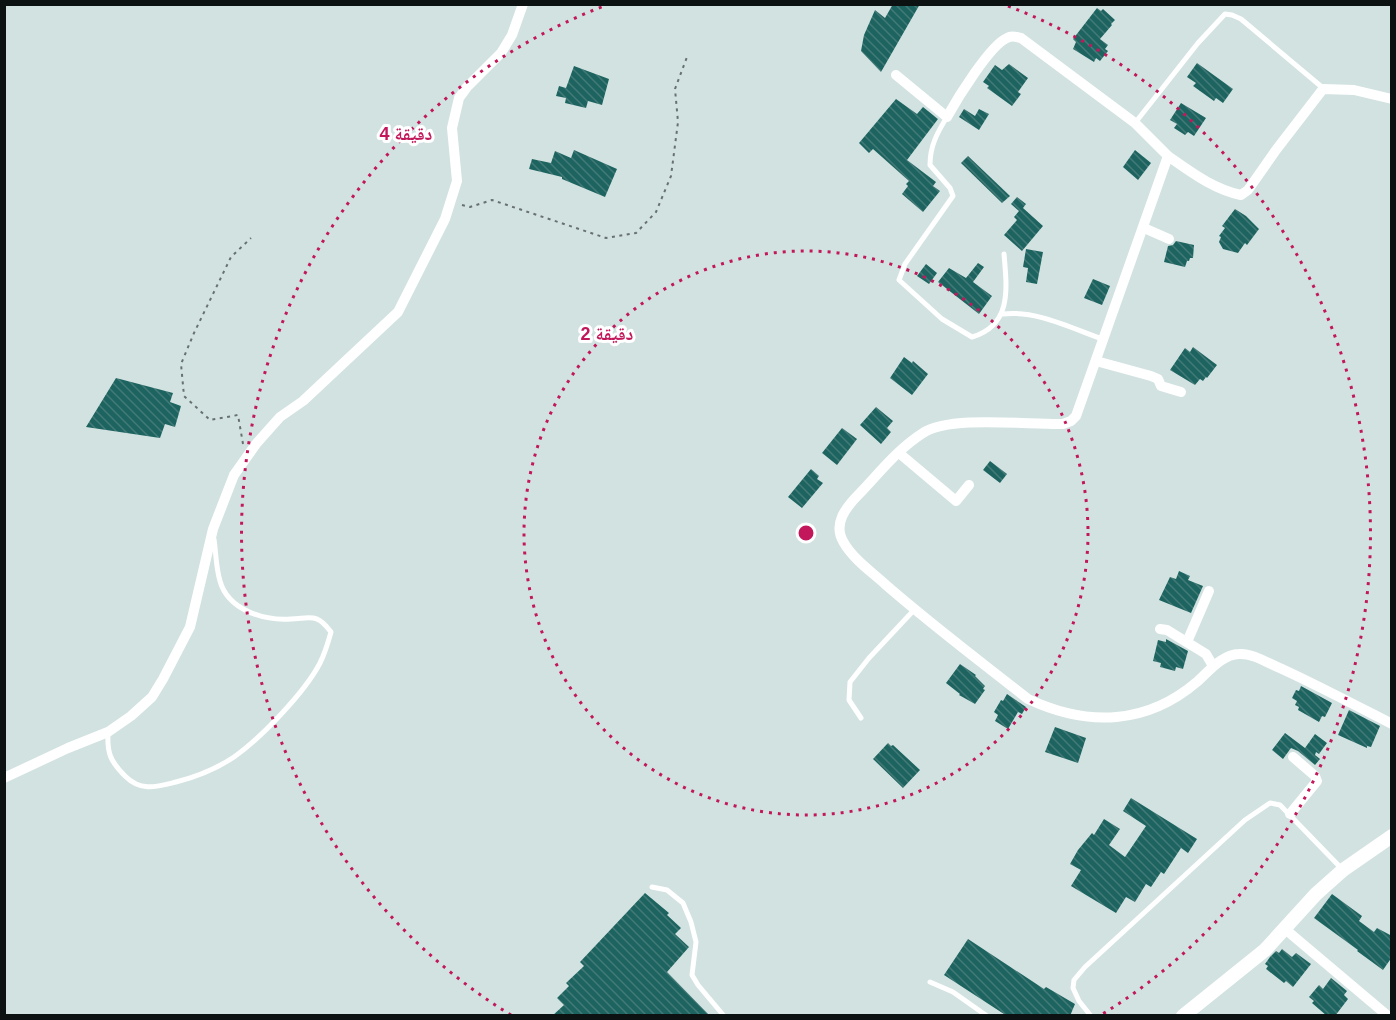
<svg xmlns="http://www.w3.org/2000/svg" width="1396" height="1020" viewBox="0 0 1396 1020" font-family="Arial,'Noto Naskh Arabic',sans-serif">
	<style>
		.building { fill: url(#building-back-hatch) }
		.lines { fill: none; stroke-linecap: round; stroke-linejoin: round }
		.path { stroke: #677170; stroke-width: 2; stroke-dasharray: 3 4.5; stroke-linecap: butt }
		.service { stroke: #fff; stroke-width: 5 }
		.minor { stroke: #fff; stroke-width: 10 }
		.tertiary { stroke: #fff; stroke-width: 14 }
		.ring { fill: none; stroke: #c2185b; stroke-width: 3; stroke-dasharray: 3 6 }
		.centre { fill: #c2185b; stroke: #fff; stroke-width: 3 }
		.ring-label { font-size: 18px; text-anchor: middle; font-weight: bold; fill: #c2185b; stroke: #fff; stroke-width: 6; stroke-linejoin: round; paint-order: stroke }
	</style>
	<defs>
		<pattern id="building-back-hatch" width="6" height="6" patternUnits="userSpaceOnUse" patternTransform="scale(1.5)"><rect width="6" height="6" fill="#1d6460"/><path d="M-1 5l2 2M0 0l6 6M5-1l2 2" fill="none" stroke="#437976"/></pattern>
	</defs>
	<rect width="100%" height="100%" fill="#d2e2e1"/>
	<g class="building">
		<polygon points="893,4 920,4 881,72 861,51 864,35 875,10 885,18"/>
		<polygon points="1097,8 1101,11 1103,9 1115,20 1111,24 1112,25 1100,39 1108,45 1105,49 1108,51 1100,61 1096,58 1094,62 1073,49 1076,42 1073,39"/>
		<polygon points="1197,63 1233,89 1223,103 1216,98 1214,101 1193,86 1196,83 1187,77"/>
		<polygon points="1009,64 1028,78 1018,92 1021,94 1012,106 987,88 989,86 983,82 995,65 1002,70"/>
		<polygon points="574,66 609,79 602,105 588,101 586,108 565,103 566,98 556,96 559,86 566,88"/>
		<polygon points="896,99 917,114 923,107 938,119 907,160 936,182 933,186 940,191 923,212 902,194 908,186 906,184 909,181 873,149 869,153 859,143"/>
		<polygon points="1181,103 1206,118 1194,136 1188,132 1185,135 1174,128 1177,124 1170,120"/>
		<polygon points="964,109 975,116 979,109 989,114 979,130 959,117"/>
		<polygon points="574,150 617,169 605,197 562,179 562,177 529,169 532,159 551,163 555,151 571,158"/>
		<polygon points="1135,150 1151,163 1138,180 1123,167"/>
		<polygon points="968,156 1010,196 1002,203 961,163"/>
		<polygon points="1017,197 1026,204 1023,208 1043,226 1022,251 1004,235 1017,220 1014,217 1019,211 1011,204"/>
		<polygon points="1235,209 1246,216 1259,229 1247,245 1245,243 1238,253 1223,249 1219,242 1221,237 1219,236 1225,228 1222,226"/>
		<polygon points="1176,241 1194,245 1193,258 1190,258 1189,261 1187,261 1185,267 1164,262 1168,246 1173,245"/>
		<polygon points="1026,249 1043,252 1037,284 1026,282 1028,268 1023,267"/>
		<polygon points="978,263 984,267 973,282 992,296 979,314 938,282 949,268 966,278"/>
		<polygon points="926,264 937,273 929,284 917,276"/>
		<polygon points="1093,279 1110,286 1102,305 1084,298"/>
		<polygon points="1193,347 1217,365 1207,378 1206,377 1203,381 1200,379 1195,385 1170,370 1185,348 1190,352"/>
		<polygon points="904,357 912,363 913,361 928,374 912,395 890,378"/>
		<polygon points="116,378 173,393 170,402 181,406 175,427 165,424 160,438 86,427"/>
		<polygon points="876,407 893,421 887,428 891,432 881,444 860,425"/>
		<polygon points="842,428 857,439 837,465 822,453"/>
		<polygon points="990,461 1007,474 1000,483 983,470"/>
		<polygon points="811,469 819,476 817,479 823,483 802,508 788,497"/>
		<polygon points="1179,571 1190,576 1188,580 1203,586 1191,613 1159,600 1170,577 1176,579"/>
		<polygon points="1166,639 1188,651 1183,669 1176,667 1175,671 1160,667 1161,663 1153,661 1158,640 1166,642"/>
		<polygon points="960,664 976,675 975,676 985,686 983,689 985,690 975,704 959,695 960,694 946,683"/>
		<polygon points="1301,686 1332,703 1325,717 1322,716 1319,722 1298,710 1299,707 1295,705 1297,701 1292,698 1296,690 1299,691"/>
		<polygon points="1007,694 1026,707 1022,714 1018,712 1008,729 995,721 998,715 994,712 1001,700 1003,701"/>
		<polygon points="1349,710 1380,726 1371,747 1367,746 1367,748 1338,735"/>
		<polygon points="1055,727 1086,738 1078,763 1045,752"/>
		<polygon points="1285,733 1305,748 1315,734 1327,743 1319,754 1316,752 1315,755 1320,759 1315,765 1298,751 1291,748 1283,759 1272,750"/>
		<polygon points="888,743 891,746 893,745 920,770 903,788 873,759"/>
		<polygon points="1131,798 1197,839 1188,853 1181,848 1164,874 1161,872 1151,887 1146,884 1135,902 1126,897 1116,913 1071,886 1081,870 1070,864 1078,850 1092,833 1094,835 1104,819 1120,829 1109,845 1125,857 1127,854 1146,826 1123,811"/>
		<polygon points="645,893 669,913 667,915 681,928 675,934 689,947 667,972 710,1016 552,1016 564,1005 557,998 569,986 566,983 584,966 580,962"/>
		<polygon points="1332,894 1362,916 1359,921 1374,932 1377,928 1392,936 1392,957 1383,970 1357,951 1358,950 1314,918"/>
		<polygon points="968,939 1044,989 1046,987 1075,1004 1070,1016 1007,1016 944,975"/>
		<polygon points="1282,949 1292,957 1296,953 1311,964 1293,987 1286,981 1284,983 1266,969 1268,966 1265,964 1270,957 1276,951 1279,953"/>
		<polygon points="1331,978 1347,991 1344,995 1348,999 1335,1016 1327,1016 1312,1003 1314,1001 1309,997 1319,985 1323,989"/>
	</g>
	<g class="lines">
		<g class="path">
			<polyline points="462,205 470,207 492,200 606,238 636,233 656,212 671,176 678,122 675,89 687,57"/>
			<polyline points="243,444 238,415 210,420 184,396 181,364 194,333 231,257 251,238"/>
		</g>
		<g class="service">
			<path d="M 947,117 C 937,133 930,146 930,165 L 950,188 L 953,196 L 905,264 L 899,280 L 942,319 L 972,337 C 1012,325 1007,289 1004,254"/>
			<polyline points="1135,123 1198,43 1225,14 1232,15 1241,19 1323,88"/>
			<path d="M 1003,314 C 1036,310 1071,328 1102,339"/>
			<polyline points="861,718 849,700 850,682 869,658 914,610"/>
			<path d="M 108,732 C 107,753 110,761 125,776 C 141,792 156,787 176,782 C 196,777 216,769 234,757 C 261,738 305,692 320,663 C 325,653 328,643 331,632 C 317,613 312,618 291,619 C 264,621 228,610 220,581 C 216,568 216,553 214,539"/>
			<polyline points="652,887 667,890 683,903 691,922 696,942 692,975 698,985 724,1016"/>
			<polyline points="930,982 953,992 987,1016"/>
			<polyline points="1091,1016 1079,1001 1073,988 1074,980 1085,967 1245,820 1270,803 1280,805 1343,870"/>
		</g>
		<g class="minor">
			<path d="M 896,75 L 947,117 C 957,99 990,45 1007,38 C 1012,35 1016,37 1021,38 L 1135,123 L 1168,156 L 1076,416 L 1071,421 L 1063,424 C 1029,425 950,415 923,433 C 899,448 880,472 860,493 C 846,507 832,524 844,543 C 854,560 872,572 886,585 C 932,625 981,662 1028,699 C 1088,727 1147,725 1198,681 C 1209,671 1223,654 1239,654 C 1253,653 1269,664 1282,669 C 1319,686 1355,705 1392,724"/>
			<path d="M 1168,156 C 1191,172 1213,189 1241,195 L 1248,190 L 1276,150 L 1323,89 L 1354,90 L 1392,99"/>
			<polyline points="1144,228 1169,239"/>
			<polyline points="1096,361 1151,376 1158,379 1161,386 1181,392"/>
			<polyline points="899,453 956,501 969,485"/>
			<polyline points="1160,629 1167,630 1206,654 1213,666"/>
			<polyline points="1187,642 1209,591"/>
			<polyline points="4,778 68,748 108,732 131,716 152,697 163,679 190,627 213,529 234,475 256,444 280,417 303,401 398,312 445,219 457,181 452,128 459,98 467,87 501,53 512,35 523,4"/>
			<polyline points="1290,814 1317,781 1315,776 1293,757"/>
			<polyline points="1285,929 1388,1016"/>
		</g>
		<polyline class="tertiary" points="1183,1016 1265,950 1316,894 1343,870 1392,836"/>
	</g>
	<g class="ring">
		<circle cx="806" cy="533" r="282"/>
		<path d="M511 1015A565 565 0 0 1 604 6M1008 6A565 565 0 0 1 1101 1015"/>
	</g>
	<circle cx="806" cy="533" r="9" class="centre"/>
	<g class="ring-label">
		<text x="406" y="140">4 دقيقة</text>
		<text x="607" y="340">2 دقيقة</text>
	</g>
	<rect width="1396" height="1020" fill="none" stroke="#0c1211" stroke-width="12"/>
</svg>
